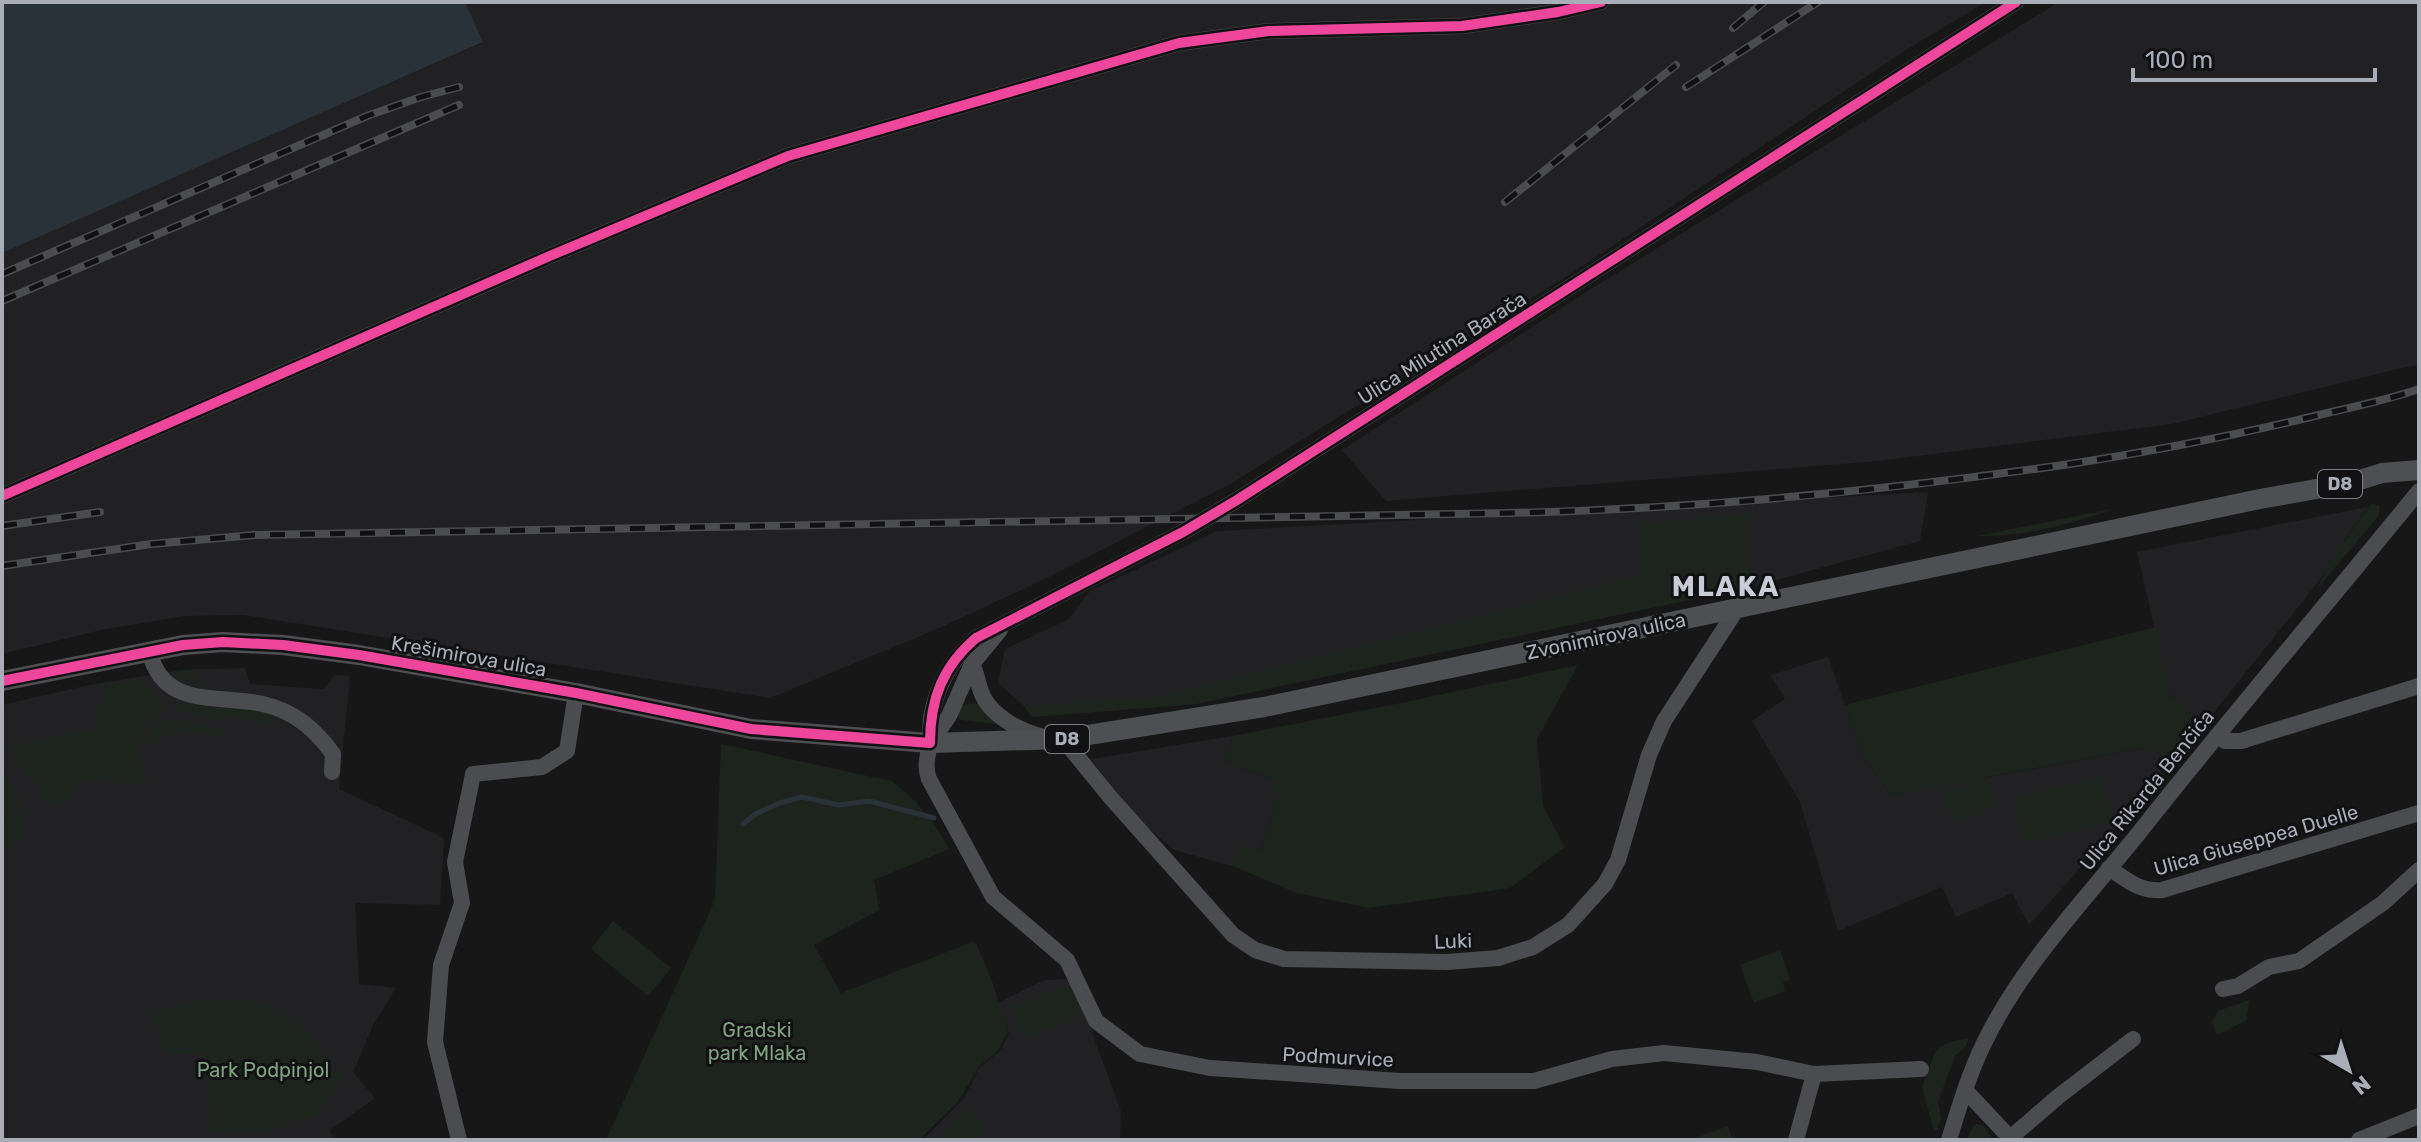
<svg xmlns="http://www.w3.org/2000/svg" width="2421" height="1142" viewBox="0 0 2421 1142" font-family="Rubik,sans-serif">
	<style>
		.built { fill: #212123 }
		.green { fill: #1d241e }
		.water { fill: #2a3239 }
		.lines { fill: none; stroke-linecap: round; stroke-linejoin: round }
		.stream { stroke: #2a3239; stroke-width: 5 }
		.minor { stroke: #4b4c50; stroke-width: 16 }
		.major { stroke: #4d4f52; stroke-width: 20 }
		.rail-casing { stroke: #4b4c4f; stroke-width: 8 }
		.rail { stroke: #111113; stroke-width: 5; stroke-dasharray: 15; stroke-linecap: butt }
		.cycleway-casing { stroke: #111113; stroke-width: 15 }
		.cycleway { stroke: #ed469a; stroke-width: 10 }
		.labels { text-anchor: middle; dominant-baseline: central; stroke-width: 6; stroke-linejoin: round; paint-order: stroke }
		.shield { fill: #111113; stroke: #7b7e86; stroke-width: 2 }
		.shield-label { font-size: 18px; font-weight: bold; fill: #a8adb8 }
		.street-label { font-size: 20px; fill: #a8adb8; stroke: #111113 }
		.park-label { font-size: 20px; fill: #7fa381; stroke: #111113 }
		.district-label { font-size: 28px; font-weight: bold; letter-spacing: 2px; fill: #c9ccd4; stroke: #111113 }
	</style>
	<rect width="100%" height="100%" fill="#171717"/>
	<g class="built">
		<polygon points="465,2 1986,2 1909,48 1572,273 1232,483 1043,580 935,630 770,698 243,615 184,616 101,630 2,654 2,252 482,43"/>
		<polygon points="2059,2 2419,2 2419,364 2172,424 1878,461 1386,501 1342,450 1591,289"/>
		<polygon points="1928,492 1920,541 1750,587 1196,704 1032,717 1024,706 998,683 1005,649 1069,619 1090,591 1217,531"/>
		<polygon points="2368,507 2345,539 2337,557 2311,591 2202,727 2181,703 2170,696 2137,552"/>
		<polygon points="1828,657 1863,756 1891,795 2145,748 2176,761 2029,925 2012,893 1956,917 1942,887 1838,931 1800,802 1752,721 1785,699 1771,675"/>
		<polygon points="245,668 250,684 324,689 335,675 350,676 339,789 444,838 440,905 355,903 359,984 396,988 374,1023 353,1072 375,1098 330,1130 333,1138 331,1140 2,1140 2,705 89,685 182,670"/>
		<polygon points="1233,736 1224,761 1277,781 1279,794 1261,851 1240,846 1232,866 1174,850 1138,819 1091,759"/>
		<polygon points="1072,979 1121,1111 1120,1140 923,1140 965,1097 979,1068 1000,1051 1009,1033 998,1003 1044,980"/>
	</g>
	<g class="green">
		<path d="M 2372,504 L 2379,505 L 2379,515 L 2318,588 C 2318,580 2363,511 2372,504 Z"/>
		<path d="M 2117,508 C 2071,524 2026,537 1977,536 Z"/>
		<polygon points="1749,514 1750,587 1196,704 1032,717 1024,706 1163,696 1644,574 1638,523"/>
		<polygon points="2156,627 2170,696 2181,703 2202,727 2176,761 2145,748 1987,777 1997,806 1953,822 1943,794 1982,779 1891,795 1863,756 1845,705"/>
		<polygon points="1578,665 1537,739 1543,806 1565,847 1510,888 1369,908 1297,893 1232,866 1240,845 1261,851 1279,794 1273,792 1277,781 1224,761 1233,736 1406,702"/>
		<polygon points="204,669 196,675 201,683 200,686 184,680 176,672 179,670"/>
		<path d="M 140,679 L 165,701 L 165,709 C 139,732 131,747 148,780 L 127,785 C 111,775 84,775 72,792 C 67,800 68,803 59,806 L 38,792 L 42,786 L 22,770 L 12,745 L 97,729 L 94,708 L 107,703 L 104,684 Z"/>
		<polygon points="178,703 232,706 273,713 276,726 237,718 215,720 176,710 174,707"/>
		<polygon points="977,703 997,724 960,720 956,713 959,706"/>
		<polygon points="167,718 224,731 224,737 177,730 148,746 146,742 153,726"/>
		<path d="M 721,744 L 891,781 C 917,800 934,821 949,849 L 874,880 L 879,910 L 814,945 L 841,993 L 975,941 L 991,978 L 1008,1032 L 998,1050 L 979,1067 L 957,1103 L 919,1140 L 606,1140 L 715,900 Z"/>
		<polygon points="2,771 19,792 22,808 2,816"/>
		<polygon points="2103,777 2112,823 2023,842 2014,796"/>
		<path d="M 23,811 C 28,833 21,842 2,851 L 2,820 Z"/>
		<polygon points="613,921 671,968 648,996 591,949"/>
		<polygon points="1780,950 1790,979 1783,982 1785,991 1754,1003 1740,965"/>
		<polygon points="1073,983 1085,1015 1024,1038 1012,1006"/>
		<polygon points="206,999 256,1001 295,1021 344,1075 317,1116 267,1130 213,1132 204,1054 165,1054 152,1012"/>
		<polygon points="2249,1000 2247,1020 2217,1035 2212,1022 2218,1011"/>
		<polygon points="1969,1038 1966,1046 1955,1056 1938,1102 1941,1118 1937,1131 1934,1130 1922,1088 1934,1055 1940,1047 1953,1041"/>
		<polygon points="966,1108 987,1128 976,1140 936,1140"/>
		<polygon points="1976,1124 1983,1125 1993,1140 1967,1140 1973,1126"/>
		<polygon points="1728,1126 1733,1140 1690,1140"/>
	</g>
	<polygon class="water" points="2,2 465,2 483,42 2,253"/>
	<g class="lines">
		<polyline class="stream" points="743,824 757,813 780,803 802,797 839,805 869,801 934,818"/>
		<g class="minor">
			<polyline points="2,496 552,255 788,156 1179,43 1269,31 1462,26 1558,12 1601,2"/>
			<path d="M 149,650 C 162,710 219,694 263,704 C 294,711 315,729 333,754 L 332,772"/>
			<path d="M 972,664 C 978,675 978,689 985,700 C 997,719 1022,732 1044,737"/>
			<polyline points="2217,736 2225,741 2241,741 2419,686"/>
			<polyline points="1063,739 1111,798 1208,907 1233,935 1255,950 1284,959 1447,962 1498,958 1533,947 1568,925 1605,884 1618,860 1649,755 1664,721 1737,609"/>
			<polyline points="930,743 949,716 972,664 1000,630"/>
			<path d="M 2109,868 C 2127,880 2140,892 2162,890 L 2419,813"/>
			<polyline points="2223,989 2238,986 2269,967 2299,961 2383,903 2419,870"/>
			<path d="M 1921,1069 L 1814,1074 L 1757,1062 L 1664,1053 L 1612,1059 L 1534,1081 L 1400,1081 L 1210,1068 L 1140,1054 L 1096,1021 L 1067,960 L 993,897 L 929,779 C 924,765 928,756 930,743 C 931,734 930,726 931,718 C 937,684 951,660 976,638 L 1183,532 L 1237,500 L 2016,2"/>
			<polyline points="1965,1090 2012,1140"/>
			<polyline points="2010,1138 2059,1096 2133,1039"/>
			<polyline points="459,1140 435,1042 441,965 462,903 455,862 473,774 542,767 567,751 576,693"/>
			<polyline points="1796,1140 1814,1074"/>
			<path d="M 1949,1140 C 1959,1107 1969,1074 1984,1043 C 2023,963 2087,898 2142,829 C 2232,715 2327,604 2419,491"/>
			<polyline points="2359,1140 2419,1116"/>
		</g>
		<polyline class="major" points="2,681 183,645 223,642 283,645 359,655 576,693 751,729 930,743 1063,739 1264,707 2260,499 2350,483 2382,473 2419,470"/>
		<defs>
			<g id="rail">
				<polyline points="1733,28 1764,2"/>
				<polyline points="1686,87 1818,2"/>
				<polyline points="1505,202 1676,65"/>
				<polyline points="2,274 367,116 421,97 459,87"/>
				<polyline points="2,301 459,105"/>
				<polyline points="2,526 100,512"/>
				<path d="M 2,566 L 151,544 L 254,535 L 1509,513 C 1698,509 1883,491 2070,464 C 2154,451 2237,435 2319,415 C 2353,407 2387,400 2419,389"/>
			</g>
		</defs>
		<use href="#rail" class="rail-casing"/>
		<use href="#rail" class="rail"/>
		<defs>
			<g id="cycleway">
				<polyline points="2,496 552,255 788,156 1179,43 1269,31 1462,26 1558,12 1601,2"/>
				<path d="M 2,681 L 183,645 L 223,642 L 283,645 L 359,655 L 576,693 L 751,729 L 930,743 C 930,699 943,666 976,638 L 1183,532 L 1237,500 L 2016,2"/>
			</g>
		</defs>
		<use href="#cycleway" class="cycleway-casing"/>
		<use href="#cycleway" class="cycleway"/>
	</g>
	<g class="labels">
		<g class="shield">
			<rect x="2318" y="470" width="44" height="28" rx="6"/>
			<rect x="1045" y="725" width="44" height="28" rx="6"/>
		</g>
		<g class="shield-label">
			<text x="2340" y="484">D8</text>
			<text x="1067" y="739">D8</text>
		</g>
		<g class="street-label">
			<text transform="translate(1442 348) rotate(-32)">Ulica Milutina Barača</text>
			<text transform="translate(1606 636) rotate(-12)">Zvonimirova ulica</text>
			<text transform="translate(469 656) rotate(10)">Krešimirova ulica</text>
			<text transform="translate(2147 790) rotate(-51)">Ulica Rikarda Benčića</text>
			<text transform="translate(2256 840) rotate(-16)">Ulica Giuseppea Duelle</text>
			<text transform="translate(1453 941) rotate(-2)">Luki</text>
			<text transform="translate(1338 1057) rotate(3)">Podmurvice</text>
		</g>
		<g class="park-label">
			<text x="757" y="1030">Gradski<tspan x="757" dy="23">park Mlaka</tspan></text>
			<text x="263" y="1070">Park Podpinjol</text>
		</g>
		<g class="district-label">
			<text x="1726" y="586">MLAKA</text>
		</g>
	</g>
	<rect width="2421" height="1142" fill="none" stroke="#a8adb8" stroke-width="8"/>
	<g transform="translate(2349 1070) rotate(141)" stroke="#111113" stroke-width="6" paint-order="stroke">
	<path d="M0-6L14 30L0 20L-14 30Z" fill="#a8adb8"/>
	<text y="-12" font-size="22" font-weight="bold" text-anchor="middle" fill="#a8adb8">N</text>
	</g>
	<path d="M2133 68v12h242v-12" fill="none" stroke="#a8adb8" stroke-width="4"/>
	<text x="2145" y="68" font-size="24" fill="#a8adb8" stroke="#111113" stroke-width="6" paint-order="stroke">100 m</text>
</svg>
